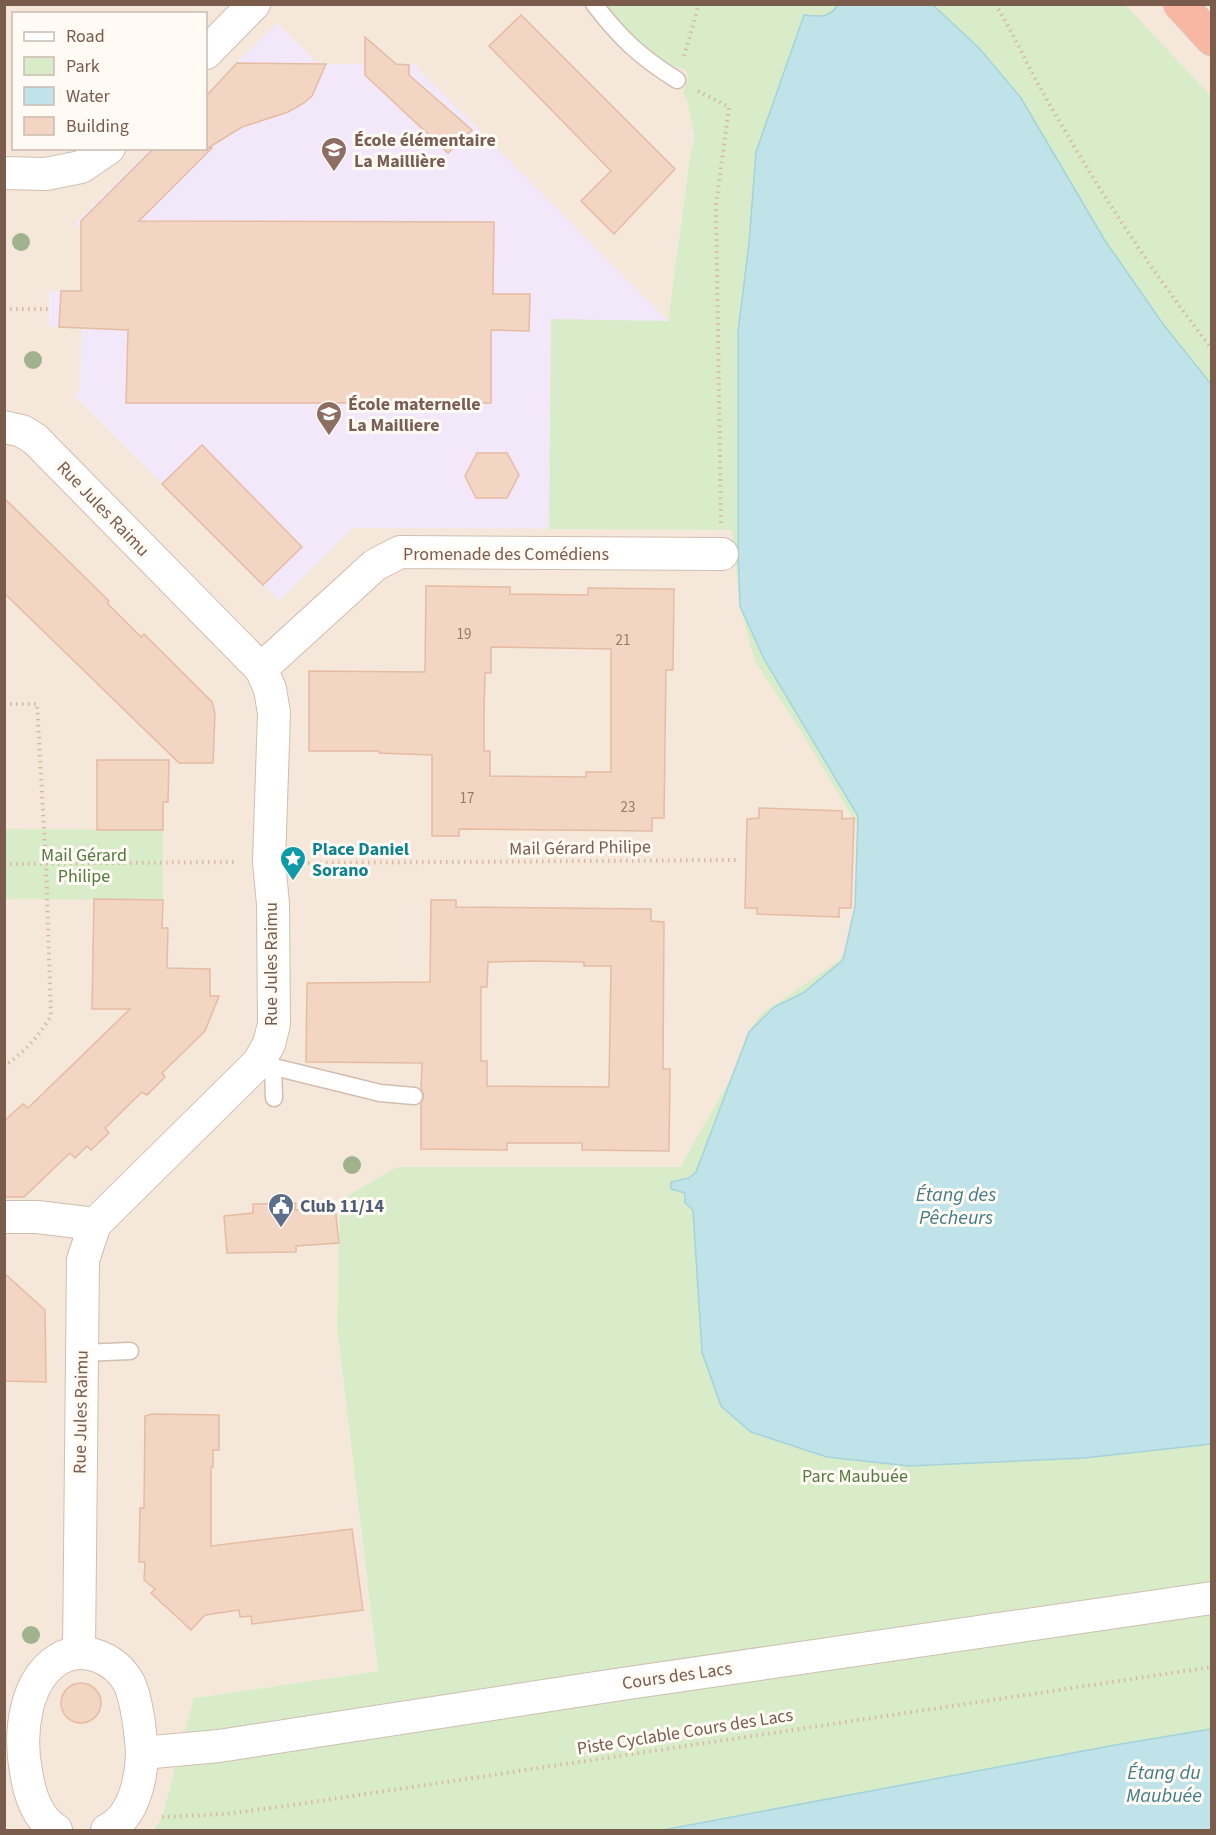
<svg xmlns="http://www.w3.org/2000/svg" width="1216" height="1835" viewBox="0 0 1216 1835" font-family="'Source Sans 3',sans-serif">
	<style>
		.residential { fill: #f5e8da; fill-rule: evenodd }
		.education { fill: #f3e8fa }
		.green { fill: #d8ecc9 }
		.water { fill: #bfe3e8; stroke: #a5d3da; stroke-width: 1.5 }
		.building { fill: #f3d5c3; stroke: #e6bba3; stroke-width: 1.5; fill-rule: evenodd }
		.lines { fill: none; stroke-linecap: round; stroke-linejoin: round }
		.lane-casing { stroke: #d1beb0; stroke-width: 19 }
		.street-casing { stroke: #d1beb0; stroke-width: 34 }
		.highway-casing { stroke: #dad1cd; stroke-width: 35 }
		.path { stroke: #d9b8a5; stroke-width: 4; stroke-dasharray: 1.5 4.5; stroke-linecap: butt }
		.lane { stroke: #fff; stroke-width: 16 }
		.street { stroke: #fff; stroke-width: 32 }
		.highway { stroke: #f7b7a3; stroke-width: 33 }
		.tree { fill: #a0b28e }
		.labels { text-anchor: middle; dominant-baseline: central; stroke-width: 6; stroke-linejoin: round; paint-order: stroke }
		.number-label { font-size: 15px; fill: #987a6a }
		.education-label { font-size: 18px; font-weight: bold; fill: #785e54; stroke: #fffaf3; text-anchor: start }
		.street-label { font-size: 18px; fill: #7a5c4d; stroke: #fffaf3 }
		.culture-label { font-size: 18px; font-weight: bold; fill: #0d838f; stroke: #fffaf3; text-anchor: start }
		.park-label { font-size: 18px; fill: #537a41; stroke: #fffaf3 }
		.service-label { font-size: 18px; font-weight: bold; fill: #4e5e75; stroke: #fffaf3; text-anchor: start }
		.water-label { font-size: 20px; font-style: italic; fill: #437c86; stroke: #fffaf3 }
	</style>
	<rect width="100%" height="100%" fill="#fdf6ec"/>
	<g class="residential">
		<path d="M 4,5 L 606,5 L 614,15 L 714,69 L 690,156 L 668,321 L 668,529 L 732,529 L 755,662 L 800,730 L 857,825 L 855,907 L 845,952 L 838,961 L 749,1032 L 733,1074 L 680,1167 L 397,1167 L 340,1200 L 337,1327 L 378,1671 L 195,1698 L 162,1817 L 152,1830 L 7,1830 L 5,1827 ZM 14,14 L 206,14 L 206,148 L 14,148 Z"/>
		<polygon points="1081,5 1211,5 1211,142"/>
	</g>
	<polygon class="education" points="277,23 318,64 414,64 668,321 668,529 353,528 279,601 74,395 80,389 81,327 49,327 49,291 81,291 81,229 75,223 150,149 206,148 206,93"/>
	<g class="green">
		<polygon points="606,5 1125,5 1212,97 1211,1830 153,1830 162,1817 194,1698 378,1671 337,1327 340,1200 397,1167 680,1167 733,1074 749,1032 760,1015 838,961 845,951 855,907 857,825 800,730 755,662 740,606 732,530 549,529 551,319 668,321 690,156 695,137 687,100 683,93 688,77 686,70 667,64 651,51 634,42"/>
		<polygon points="5,829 163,830 163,900 5,899"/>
	</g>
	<g class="water">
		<path d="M 838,5 L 933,5 L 979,48 L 1021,98 L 1104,239 L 1163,324 L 1211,384 L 1211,1444 L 1084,1458 L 909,1466 L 827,1457 L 751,1432 L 721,1406 L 702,1352 L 693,1210 L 685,1203 L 685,1193 L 671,1189 L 671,1182 L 689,1178 L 696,1172 L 749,1032 L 774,1007 L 803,993 L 843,960 L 855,907 L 858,816 L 764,659 L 740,606 L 738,548 L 738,332 L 749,243 L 756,152 L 804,15 C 818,17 830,18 838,5 Z"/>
		<polygon points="1211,1729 1211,1830 663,1830 1115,1745"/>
	</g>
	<g class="building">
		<polygon points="521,15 675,169 614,234 581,201 611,171 489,46"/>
		<polygon points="365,37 396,64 409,65 409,75 472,130 448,153 365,75"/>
		<polygon points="237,63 326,64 312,96 304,103 288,112 242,127 208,148 212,148 139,221 494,222 493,294 530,294 529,331 491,330 491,403 126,403 128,330 59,327 61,291 81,291 81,221 154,148 206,148 206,96"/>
		<polygon points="202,445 302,547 263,585 162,484"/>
		<polygon points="477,453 507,453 519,475 507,498 476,498 465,476"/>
		<polygon points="4,498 109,601 107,603 141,637 144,634 212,702 215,713 213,763 179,763 4,593"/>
		<path d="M 426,586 L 510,587 L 510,594 L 588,595 L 588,588 L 674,589 L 673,670 L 666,670 L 664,818 L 652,818 L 652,831 L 459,829 L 459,836 L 432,836 L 432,755 L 379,753 L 379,751 L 309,751 L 309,671 L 425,672 ZM 491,647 L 611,649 L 611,772 L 586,772 L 586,777 L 490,776 L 490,751 L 484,751 L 484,711 L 485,673 L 491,673 Z"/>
		<polygon points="97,760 169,760 168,802 163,802 163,830 97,830"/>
		<polygon points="759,808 842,811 842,819 854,818 851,908 839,908 839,917 757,914 757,908 745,908 747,819 759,818"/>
		<polygon points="94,899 163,900 162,928 168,928 167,968 210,969 210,996 219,996 205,1031 162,1073 165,1077 147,1095 142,1092 105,1128 109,1133 91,1150 87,1146 75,1158 70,1153 24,1197 4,1197 4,1121 23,1104 28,1108 130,1009 92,1009"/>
		<path d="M 431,900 L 456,900 L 456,907 L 651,909 L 651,921 L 664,922 L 663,1069 L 670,1069 L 669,1151 L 582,1150 L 582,1143 L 507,1143 L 507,1150 L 421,1149 L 421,1103 L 424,1096 L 421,1089 L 422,1063 L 306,1062 L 307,983 L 430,982 ZM 534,961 L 584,962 L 584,966 L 611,966 L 609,1087 L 487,1086 L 487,1061 L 481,1061 L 481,987 L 487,987 L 488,962 Z"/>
		<polygon points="296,1203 295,1210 335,1207 339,1243 296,1246 296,1252 227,1253 224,1216 253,1213 253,1204"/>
		<polygon points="4,1273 45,1310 46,1382 4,1381"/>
		<polygon points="152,1414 219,1415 219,1450 213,1450 213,1467 211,1467 211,1546 352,1529 363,1610 252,1624 251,1616 240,1617 239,1610 205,1615 191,1630 151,1593 155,1589 144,1580 145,1562 139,1562 140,1508 144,1508 145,1416"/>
		<circle cx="81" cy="1703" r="20"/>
	</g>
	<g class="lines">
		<defs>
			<g id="lane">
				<path d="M 594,4 C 620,38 640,57 677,80"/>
				<polyline points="258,1063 380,1093 414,1096"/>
				<polyline points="273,1067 274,1098"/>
				<polyline points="82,1353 130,1351"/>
			</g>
			<g id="street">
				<polyline points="206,53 254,4"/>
				<polyline points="4,173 46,174 81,167 109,148"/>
				<polyline points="4,427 22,431 35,439 261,669 270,689 274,713 269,862 273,904 274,1024 269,1044 258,1063 95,1224 83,1260 79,1653"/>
				<polyline points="261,669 375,565 400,552 722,554"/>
				<polyline points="4,1217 37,1217 95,1224"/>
				<polyline points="142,1753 219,1746 622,1684 1212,1598"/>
				<path d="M 56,1830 C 37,1818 29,1792 26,1771 C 19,1735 24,1680 59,1659 C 84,1644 116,1659 129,1683 C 135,1695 137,1711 139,1723 C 140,1734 142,1745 142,1755 C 141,1781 133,1818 107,1830"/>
			</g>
			<polyline id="highway" points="1180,4 1212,39"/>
		</defs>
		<use href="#lane" class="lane-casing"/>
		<use href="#street" class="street-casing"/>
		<use href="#highway" class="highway-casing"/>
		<g class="path">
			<polyline points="66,4 69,4"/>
			<path d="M 995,4 C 1013,32 1025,61 1041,89 C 1092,180 1148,267 1212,349"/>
			<polyline points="684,56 699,4"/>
			<polyline points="698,91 729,107 716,206 721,523"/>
			<polyline points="4,309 49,309"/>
			<path d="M 4,704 L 37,704 L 46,864 L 51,1016 C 38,1037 25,1052 4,1066"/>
			<polyline points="302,863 736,860"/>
			<polyline points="4,864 238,862"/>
			<polyline points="162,1817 225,1814 299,1804 1212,1667"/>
			<polyline points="4,1827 7,1830"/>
		</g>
		<use href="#lane" class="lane"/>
		<use href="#street" class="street"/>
		<use href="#highway" class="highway"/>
	</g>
	<g class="tree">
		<circle cx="21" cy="242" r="9"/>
		<circle cx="33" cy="360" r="9"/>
		<circle cx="352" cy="1165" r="9"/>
		<circle cx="31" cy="1635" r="9"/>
	</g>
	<defs>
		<symbol id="school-pin" viewBox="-11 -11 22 30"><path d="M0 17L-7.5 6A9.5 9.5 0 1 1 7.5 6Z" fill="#8d6e63" stroke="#fffaf3"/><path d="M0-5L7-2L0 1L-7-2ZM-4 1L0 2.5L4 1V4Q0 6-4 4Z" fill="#fff"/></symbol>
		<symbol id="sight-pin" viewBox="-11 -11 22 30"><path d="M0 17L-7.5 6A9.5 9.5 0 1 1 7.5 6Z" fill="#0f9aa8" stroke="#fffaf3"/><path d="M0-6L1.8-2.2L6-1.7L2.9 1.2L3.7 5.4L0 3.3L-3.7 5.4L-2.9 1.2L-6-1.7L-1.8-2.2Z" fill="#fff"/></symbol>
		<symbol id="civic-pin" viewBox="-11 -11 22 30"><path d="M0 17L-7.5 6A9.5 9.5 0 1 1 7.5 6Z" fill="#5c6f8a" stroke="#fffaf3"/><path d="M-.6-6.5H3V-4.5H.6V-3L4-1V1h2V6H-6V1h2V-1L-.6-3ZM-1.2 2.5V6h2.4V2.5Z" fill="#fff"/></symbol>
	</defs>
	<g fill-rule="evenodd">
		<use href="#school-pin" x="319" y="135" width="30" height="40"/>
		<use href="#school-pin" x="314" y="399" width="30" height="40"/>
		<use href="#sight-pin" x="278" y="844" width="30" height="40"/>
		<use href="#civic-pin" x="266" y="1191" width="30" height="40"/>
	</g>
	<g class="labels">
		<g class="number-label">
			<text x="464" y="634">19</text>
			<text x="623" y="640">21</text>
			<text x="467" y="798">17</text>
			<text x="628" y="807">23</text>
		</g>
		<g class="education-label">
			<text x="354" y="140">École élémentaire<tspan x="354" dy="21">La Maillière</tspan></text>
			<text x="348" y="404">École maternelle<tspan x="348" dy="21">La Mailliere</tspan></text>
		</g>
		<g class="street-label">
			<text transform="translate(103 509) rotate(46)">Rue Jules Raimu</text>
			<text x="506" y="554">Promenade des Comédiens</text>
			<text transform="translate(580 848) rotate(-1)">Mail Gérard Philipe</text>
			<text transform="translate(271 964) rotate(-90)">Rue Jules Raimu</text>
			<text transform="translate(81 1412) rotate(-89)">Rue Jules Raimu</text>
			<text transform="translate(677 1676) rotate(-8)">Cours des Lacs</text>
			<text transform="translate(685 1732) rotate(-9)">Piste Cyclable Cours des Lacs</text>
		</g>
		<g class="culture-label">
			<text x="312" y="849">Place Daniel<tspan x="312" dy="21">Sorano</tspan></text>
		</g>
		<g class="park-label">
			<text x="84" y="855">Mail Gérard<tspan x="84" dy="21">Philipe</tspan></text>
			<text x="855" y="1476">Parc Maubuée</text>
		</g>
		<g class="service-label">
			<text x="300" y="1206">Club 11/14</text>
		</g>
		<g class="water-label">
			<text x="956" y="1195">Étang des<tspan x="956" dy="23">Pêcheurs</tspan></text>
			<text x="1164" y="1773">Étang du<tspan x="1164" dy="23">Maubuée</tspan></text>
		</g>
	</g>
	<rect width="1216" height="1835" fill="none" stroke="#7a5c4d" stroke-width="12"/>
	<rect x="12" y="12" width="195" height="138" fill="#fffaf3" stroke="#cabbb1" stroke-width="1.5"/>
	<rect x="24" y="32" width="30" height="9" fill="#ffffff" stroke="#cabbb1" stroke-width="1.5"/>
	<text x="66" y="42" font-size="18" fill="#7a5c4d">Road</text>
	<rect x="24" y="57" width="30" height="18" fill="#d8ecc9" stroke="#cabbb1" stroke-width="1.5"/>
	<text x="66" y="72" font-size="18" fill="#7a5c4d">Park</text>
	<rect x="24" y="87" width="30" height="18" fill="#bfe3e8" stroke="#cabbb1" stroke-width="1.5"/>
	<text x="66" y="102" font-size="18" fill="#7a5c4d">Water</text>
	<rect x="24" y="117" width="30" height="18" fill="#f3d5c3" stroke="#cabbb1" stroke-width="1.5"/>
	<text x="66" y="132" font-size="18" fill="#7a5c4d">Building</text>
</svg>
